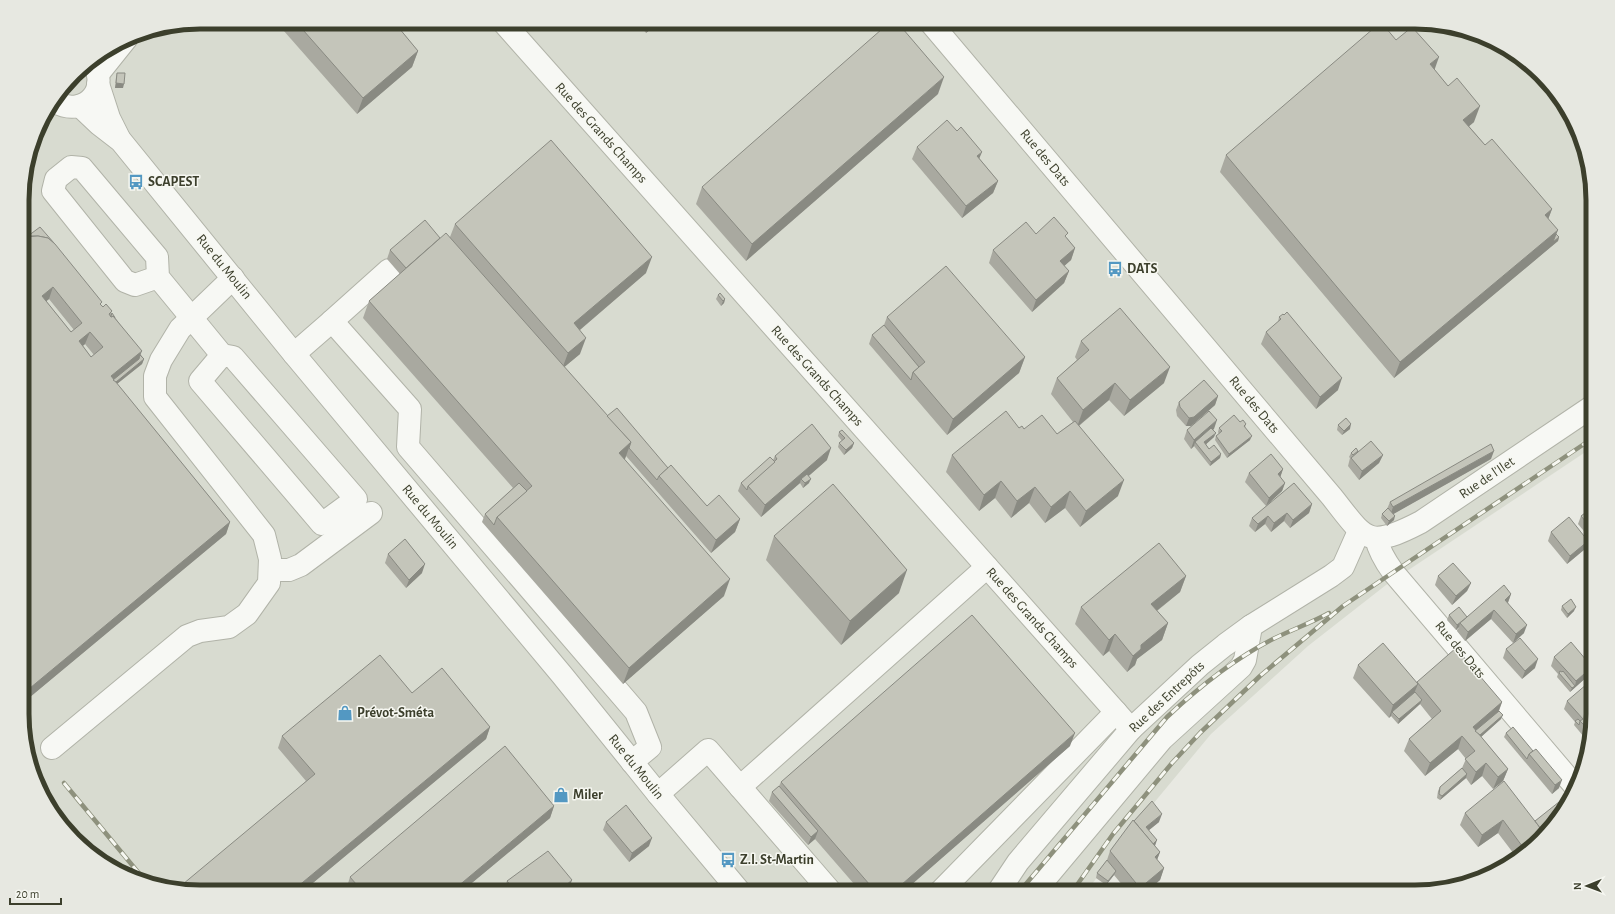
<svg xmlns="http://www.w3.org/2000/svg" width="1615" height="914" viewBox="0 0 1615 914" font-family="'Alegreya Sans',sans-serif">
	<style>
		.built { fill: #d8dbd0 }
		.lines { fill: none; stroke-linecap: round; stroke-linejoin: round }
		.minor-casing { stroke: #b1b3a8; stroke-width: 24 }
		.minor { stroke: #f7f8f4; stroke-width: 22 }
		.rail-casing { stroke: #8e917d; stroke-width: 4.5 }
		.rail { stroke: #f6f7f1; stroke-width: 3; stroke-dasharray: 9; stroke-linecap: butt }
		.wall { fill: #a9a9a0; fill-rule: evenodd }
		.shaded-wall { fill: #898a82 }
		.building { fill: #c4c5ba; stroke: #898a82; fill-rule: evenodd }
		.labels { text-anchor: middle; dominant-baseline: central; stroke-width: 3; stroke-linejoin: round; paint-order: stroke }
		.street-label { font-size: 14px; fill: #3c3f2c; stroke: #f6f7f1 }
		.poi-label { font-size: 14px; font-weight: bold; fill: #3c3f2c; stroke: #f6f7f1; text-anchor: start }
		.rim { fill: none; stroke: #3c3f2c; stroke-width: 5 }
	</style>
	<rect width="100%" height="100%" fill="#e8e9e2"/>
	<polygon class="built" points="200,22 1415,22 1461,28 1504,46 1563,101 1584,143 1593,188 1593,447 1386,585 1308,646 1211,734 1148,810 1086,892 200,892 154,886 111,868 52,813 24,737 23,177 40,121 83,66 132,35"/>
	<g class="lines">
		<defs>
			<g id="minor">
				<polyline points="503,22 1131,729"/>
				<path d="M 930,22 L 1332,497 C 1366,540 1367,550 1421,522 L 1593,406"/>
				<polyline points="98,74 126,39"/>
				<polyline points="98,84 109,118 119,138"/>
				<path d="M 55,102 C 86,119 112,86 91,61"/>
				<polyline points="80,106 99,124 121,141 294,354 562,675 658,794 740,892"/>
				<polyline points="158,277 135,285 125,281 53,191 56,179 71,167 82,168 157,257 158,277 222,355 233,357 356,499 322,524 200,381 222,355"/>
				<polyline points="332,321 389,270"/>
				<polyline points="294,354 332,321 410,409 408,447 636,712 650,747 632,762"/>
				<path d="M 1376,538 C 1379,551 1385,561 1393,572 L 1574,785"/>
				<polyline points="270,570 289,570 301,565 371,513"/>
				<polyline points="52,748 187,636 200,631 229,627 247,614 269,583 270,559 264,535 155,397 155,376 161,360 180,329 233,278"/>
				<polyline points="740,787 987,567"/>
				<polyline points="658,794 708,750 831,892"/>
				<polyline points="940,892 1116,712"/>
				<polyline points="998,892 1018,862 1131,729 1200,665 1225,645 1251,626 1331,576 1343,567 1359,531"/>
				<polyline points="1034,892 1162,739 1241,667 1245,660 1251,626"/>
			</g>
		</defs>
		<use href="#minor" class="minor-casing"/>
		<use href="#minor" class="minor"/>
		<defs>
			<g id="rail">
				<polyline points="64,783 147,883"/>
				<path d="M 1020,891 L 1167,717 C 1199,687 1234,659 1273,639 C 1291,630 1311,623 1329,613"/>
				<polyline points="1072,892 1113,834 1172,763 1200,733 1260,676 1343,606 1593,438"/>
			</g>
		</defs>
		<use href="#rail" class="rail-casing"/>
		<use href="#rail" class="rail"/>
	</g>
	<g class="wall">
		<polygon points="276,22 394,22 418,51 412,67 357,114"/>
		<polygon points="637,22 659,22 646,33"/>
		<polygon points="1396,40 1434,69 1448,86 1474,122 1469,126 1485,145 1552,209 1548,219 1558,230 1556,234 1559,237 1558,241 1394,378 1220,172 1226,155"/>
		<polygon points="117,73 123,88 115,88 116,77"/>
		<polygon points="938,94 746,261 696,204 702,187"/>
		<polygon points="917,147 979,158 998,181 993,193 962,218 912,159"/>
		<polygon points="455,224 646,273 580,330 580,354 564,367 607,416 668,468 707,506 740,519 735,532 711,553 626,456 624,459 724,596 623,684 482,522 485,514 513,488 363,318 369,301 400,274 387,259 390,250 440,238 450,237"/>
		<polygon points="1036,234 1067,238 1075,248 1071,260 1064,266 1069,271 1064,283 1032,312 989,263 993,250"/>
		<path d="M 24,237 L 101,305 L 112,313 L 144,359 L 142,364 L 117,384 L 230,522 L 226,534 L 24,702 ZM 49,299 L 74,330 L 71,332 L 46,301 ZM 85,344 L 94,355 L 91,357 L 83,346 Z"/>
		<polygon points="718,295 725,299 724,303 721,306 716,299"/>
		<polygon points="887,317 1025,357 1019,373 947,435 869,344 872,335 884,325"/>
		<polygon points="1279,317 1338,390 1316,409 1261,344 1266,332 1278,322"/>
		<polygon points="1081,341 1164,383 1124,416 1109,400 1079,426 1118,496 1080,527 1065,508 1045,523 1029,503 1011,518 995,498 979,511 946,472 952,455 1019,428 1024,429 1057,434 1073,422 1051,394 1057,378 1077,360 1075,357"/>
		<polygon points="1218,396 1215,405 1191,426 1186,426 1177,416 1176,410 1179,402"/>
		<polygon points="1240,422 1246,424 1245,428 1250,440 1227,458 1215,440 1216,436 1219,434 1218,432 1219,428"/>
		<polygon points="1338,425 1350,429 1342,435 1337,430"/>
		<polygon points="1214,429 1212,430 1214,437 1206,444 1209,449 1221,454 1220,458 1210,466 1194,446 1191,449 1184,439 1187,430"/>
		<polygon points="839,432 854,443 852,448 844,455 838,447 839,443 842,441 838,436"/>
		<polygon points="1358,451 1383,455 1379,463 1359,480 1348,466 1350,458 1349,457 1351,453"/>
		<polygon points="775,456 827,460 808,476 809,483 803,488 800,483 761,517 738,491 741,483 773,460"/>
		<polygon points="1491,459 1393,514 1394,520 1387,526 1381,518 1382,514 1387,509 1390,502"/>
		<polygon points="1283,469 1280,477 1285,483 1282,491 1266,506 1245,482 1249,473"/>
		<polygon points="1312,504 1309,513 1290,528 1284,521 1271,532 1265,524 1255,532 1249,526 1252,518"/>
		<polygon points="1593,507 1593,542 1578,524 1581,516"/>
		<polygon points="1551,532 1585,549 1567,564 1548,541"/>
		<polygon points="774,536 899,593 841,645 766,560"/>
		<polygon points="388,554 422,573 406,588 385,563"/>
		<polygon points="1186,576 1180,592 1157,611 1168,623 1162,640 1137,659 1135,665 1127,672 1109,651 1103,656 1075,624 1081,607"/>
		<polygon points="1438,576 1471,583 1467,591 1452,605 1435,585"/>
		<polygon points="1593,577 1593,596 1586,589 1589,580"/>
		<polygon points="1511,594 1508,603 1524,633 1513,643 1491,619 1465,641 1457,631 1459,627 1456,630 1447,620 1449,615 1467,617"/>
		<polygon points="1562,606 1574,611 1567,618 1561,610"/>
		<polygon points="1506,649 1535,668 1522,679 1503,658"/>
		<polygon points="1554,657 1589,675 1570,692 1557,677 1558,674 1551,666"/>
		<polygon points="1358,665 1417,682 1502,702 1499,711 1501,719 1481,737 1508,769 1503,781 1493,789 1482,776 1471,785 1466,778 1440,800 1437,798 1438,791 1440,787 1462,768 1466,759 1458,749 1425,776 1404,751 1409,739 1432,719 1420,704 1398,724 1391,716 1389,718 1353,678"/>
		<polygon points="412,693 490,727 486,739 302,892 200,892 306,781 278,748 282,736"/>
		<polygon points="1567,701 1593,725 1584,737 1574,725 1575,722 1564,709"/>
		<polygon points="1513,727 1559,788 1552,794 1504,737 1506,733"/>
		<polygon points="1070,746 903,892 861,892 815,839 808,845 769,801 772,792 779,786 781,782"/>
		<polygon points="1566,800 1569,803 1517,858 1498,833 1478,847 1460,825 1465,813 1535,821"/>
		<polygon points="554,806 550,818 461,892 348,892 346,890 350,877"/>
		<polygon points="1134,821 1159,822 1149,830 1155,846 1160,852 1157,860 1164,868 1160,880 1146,892 1128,892 1114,875 1106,885 1096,878 1097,873 1107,860 1110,851"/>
		<polygon points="606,822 649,846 629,862 603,830"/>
		<polygon points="507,881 568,892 503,892"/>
	</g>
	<g class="shaded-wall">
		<polygon points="650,22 659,22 646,33"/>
		<polygon points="418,51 412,67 357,114 363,98"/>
		<polygon points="1439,57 1433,74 1430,64"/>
		<polygon points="944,77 938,94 746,261 752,244"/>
		<polygon points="116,83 124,84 123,88 115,88"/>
		<polygon points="1480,106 1474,122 1460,134 1463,120"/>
		<polygon points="982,152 977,164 977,156"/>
		<polygon points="998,181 993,193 962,218 966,206"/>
		<polygon points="1552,209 1546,225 1545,215"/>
		<polygon points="1558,230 1553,242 1559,237 1558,241 1394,378 1400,362"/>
		<polygon points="1075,248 1071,260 1055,274 1060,261"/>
		<polygon points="652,257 646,273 568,340 574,323"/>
		<polygon points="1069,271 1064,283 1032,312 1036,300"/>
		<polygon points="53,287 49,299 37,309 42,296"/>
		<polygon points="725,299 724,303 721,306 723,301"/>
		<polygon points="90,332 85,344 74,353 79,341"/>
		<polygon points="586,338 580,354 562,369 568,353"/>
		<polygon points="142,351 137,363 109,386 111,376"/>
		<polygon points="1025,357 1019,373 947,435 953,419"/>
		<polygon points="144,359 142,364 108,391 110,387"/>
		<polygon points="1170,367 1164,383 1124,416 1130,400"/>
		<polygon points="1342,378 1338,390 1316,409 1320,397"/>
		<polygon points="1115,383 1109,400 1077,427 1083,410"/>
		<polygon points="1218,396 1215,405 1191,426 1186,426 1189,418"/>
		<polygon points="1217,420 1214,429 1196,444 1195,442 1194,446 1191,449 1194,440"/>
		<polygon points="1351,424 1350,429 1342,435 1344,431"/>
		<polygon points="1216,433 1214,437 1203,447 1204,442"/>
		<polygon points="1252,436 1250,440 1227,458 1229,454"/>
		<polygon points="631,442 625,459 613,469 619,453"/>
		<polygon points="854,443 852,448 844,455 846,450"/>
		<polygon points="831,448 827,460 803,481 801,479 800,483 761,517 765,505"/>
		<polygon points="1494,451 1491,459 1390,516 1393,507"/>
		<polygon points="1221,454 1220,458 1210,466 1211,462"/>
		<polygon points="1383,455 1379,463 1359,480 1362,471"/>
		<polygon points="1283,469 1280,478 1278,474"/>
		<polygon points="811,479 809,483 803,488 805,483"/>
		<polygon points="1124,480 1118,496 1080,527 1086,511"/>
		<polygon points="1001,481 995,498 979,511 984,495"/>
		<polygon points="1285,483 1282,491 1266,506 1269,498"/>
		<polygon points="1035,487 1029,503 1011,518 1017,501"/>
		<polygon points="1070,491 1065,508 1045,523 1051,507"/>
		<polygon points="1312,504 1309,513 1290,528 1293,520"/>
		<polygon points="1287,513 1284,521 1271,532 1274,523"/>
		<polygon points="1268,516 1265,524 1255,532 1258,524"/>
		<polygon points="1395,516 1394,520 1387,526 1389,521"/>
		<polygon points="740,519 735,532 711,553 716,540"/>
		<polygon points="230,522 226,534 24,702 24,693"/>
		<polygon points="1588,541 1585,549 1567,564 1570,556"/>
		<polygon points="425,564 422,573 406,588 409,580"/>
		<polygon points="907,570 899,593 841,645 850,621"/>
		<polygon points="1186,576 1180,592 1145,620 1151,604"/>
		<polygon points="730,579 724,596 623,684 629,668"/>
		<polygon points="1471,583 1467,591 1452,605 1456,596"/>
		<polygon points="1511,594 1508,602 1502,609 1505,600"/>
		<polygon points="1576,607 1574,611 1567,618 1568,614"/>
		<polygon points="1494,610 1491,619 1465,641 1468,632"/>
		<polygon points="1168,623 1162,640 1137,659 1135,665 1127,672 1133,656 1141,645"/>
		<polygon points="1460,623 1459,627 1456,630 1457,625"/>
		<polygon points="1527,625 1524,633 1513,643 1516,634"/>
		<polygon points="1115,634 1109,651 1103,656 1109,640"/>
		<polygon points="1538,659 1535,668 1522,679 1525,671"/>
		<polygon points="1592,667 1589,675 1570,692 1572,688 1575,686 1576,681"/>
		<polygon points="1418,684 1413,696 1392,712 1391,716 1389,718 1393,705"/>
		<polygon points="1422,700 1420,704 1398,724 1399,719"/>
		<polygon points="1502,702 1497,715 1471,737 1473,727"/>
		<polygon points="1503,715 1501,719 1472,745 1474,740"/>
		<polygon points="1593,718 1593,724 1583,730 1584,725"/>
		<polygon points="490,727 486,739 302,892 291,892"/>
		<polygon points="1592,727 1591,731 1584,737 1586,733"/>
		<polygon points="1075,733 1070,746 903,892 893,892"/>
		<polygon points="1462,736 1458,749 1425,776 1430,763"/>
		<polygon points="1486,763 1482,776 1471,785 1476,772"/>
		<polygon points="1508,769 1503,781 1493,789 1498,777"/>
		<polygon points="1467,774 1466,778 1440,800 1442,796"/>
		<polygon points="1562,780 1559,788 1552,794 1555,785"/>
		<polygon points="554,806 550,818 461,892 451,892"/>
		<polygon points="1162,814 1159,822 1143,835 1146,827"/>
		<polygon points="1503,820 1498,833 1478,847 1482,835"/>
		<polygon points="818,831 815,839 808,845 811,837"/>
		<polygon points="652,838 649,846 629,862 632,853"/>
		<polygon points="1157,840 1154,849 1150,846"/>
		<polygon points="1160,852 1155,865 1155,857"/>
		<polygon points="1164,868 1160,880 1146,892 1138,892 1140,888"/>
		<polygon points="1116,871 1114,875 1106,885 1108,881"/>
		<polygon points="572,880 568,892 558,892"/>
	</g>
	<g class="building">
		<polygon points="296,22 394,22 418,51 363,98"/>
		<polygon points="890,22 897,22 944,77 752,244 702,187"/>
		<polygon points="1381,22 1396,40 1412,27 1439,57 1430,64 1448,86 1457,78 1480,106 1463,120 1485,145 1492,139 1552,209 1545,215 1558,230 1400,362 1226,155"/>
		<polygon points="117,73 125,73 124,84 116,83"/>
		<polygon points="947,120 957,131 961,127 982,152 977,156 998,181 966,206 917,147"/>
		<polygon points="551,140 652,257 574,323 586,338 568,353 455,224"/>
		<polygon points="1054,217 1068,233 1065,236 1075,248 1060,261 1069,271 1036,300 993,250 1026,222 1036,234"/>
		<polygon points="425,220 440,238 406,268 390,250"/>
		<polygon points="40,227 54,243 48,238 38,236 28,236"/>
		<polygon points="446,233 631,442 619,453 730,579 629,668 497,517 532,486 369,301"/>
		<polygon points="1556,234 1559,237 1553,242"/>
		<path d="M 38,236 L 48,238 L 55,244 L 102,302 L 100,304 L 103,307 L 106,304 L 112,311 L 109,314 L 111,317 L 113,316 L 142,351 L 111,376 L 230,522 L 24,693 L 24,237 ZM 53,287 L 82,323 L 71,332 L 42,296 ZM 90,332 L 103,347 L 91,357 L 79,341 Z"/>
		<polygon points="946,266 1025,357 953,419 913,372 925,362 887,317"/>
		<polygon points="720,293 725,299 723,301 718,295"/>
		<polygon points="1120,308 1170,367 1130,400 1115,383 1083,410 1057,378 1089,350 1081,341"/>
		<polygon points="1287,312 1342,378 1320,397 1266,332 1281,319 1279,317 1283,314 1284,315"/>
		<polygon points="112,313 114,316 115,318 113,316 111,317 111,316"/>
		<polygon points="884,325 919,367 913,372 911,380 872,335"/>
		<polygon points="140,355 144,359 116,382 113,380 139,359"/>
		<polygon points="1204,380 1218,396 1194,417 1189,418 1180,407 1179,402"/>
		<polygon points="617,408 668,468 659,476 657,480 629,448 631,442 607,416"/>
		<polygon points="1006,411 1019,428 1022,426 1024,429 1042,415 1057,434 1075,421 1124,480 1086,511 1070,491 1051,507 1035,487 1017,501 1001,481 984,495 952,455"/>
		<polygon points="1209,411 1217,420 1194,440 1187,430"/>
		<polygon points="1234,415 1240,422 1243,420 1246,424 1244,426 1252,436 1229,454 1216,436 1222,431 1219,428"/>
		<polygon points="1346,418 1351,424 1344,431 1338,425"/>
		<polygon points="812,424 831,448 765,505 748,486 777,459 775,456"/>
		<polygon points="1211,428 1216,433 1204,442 1209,449 1214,445 1221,454 1211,462 1195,442"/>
		<polygon points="842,430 854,443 846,450 839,443 845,438 839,432"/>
		<polygon points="1371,441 1383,455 1362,471 1351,458"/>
		<polygon points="1491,444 1494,451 1393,507 1390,502"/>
		<polygon points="1356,448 1358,451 1353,455 1351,453"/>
		<polygon points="1271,454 1283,469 1278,474 1285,483 1269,498 1249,473"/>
		<polygon points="770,457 775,462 748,486 747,490 741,483"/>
		<polygon points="671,465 707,506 719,495 740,519 716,540 659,476"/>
		<polygon points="807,474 811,479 805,483 801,479"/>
		<polygon points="519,483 527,491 497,517 494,525 485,514"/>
		<polygon points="1294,483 1312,504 1293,520 1287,513 1274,523 1268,516 1258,524 1252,518"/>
		<polygon points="833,484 907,570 850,621 774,536"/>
		<polygon points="1593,507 1593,530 1581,516"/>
		<polygon points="1388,508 1395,516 1389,521 1382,514"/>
		<polygon points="1569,517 1588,541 1570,556 1551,532"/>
		<polygon points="405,539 425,564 409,580 388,554"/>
		<polygon points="1159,543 1186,576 1151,604 1168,623 1141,645 1141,649 1133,656 1115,634 1109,640 1081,607"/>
		<polygon points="1453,563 1471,583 1456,596 1438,576"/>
		<polygon points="1593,577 1593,584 1589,580"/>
		<polygon points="1504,585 1511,594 1505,600 1527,625 1516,634 1494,610 1468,632 1460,623"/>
		<polygon points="1571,599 1576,607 1568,614 1562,606"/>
		<polygon points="1459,607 1467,617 1457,625 1449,615"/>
		<polygon points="972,615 1075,733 893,892 876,892 781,782"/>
		<polygon points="1520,638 1538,659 1525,671 1506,649"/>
		<polygon points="1571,642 1592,667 1576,681 1554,657"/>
		<polygon points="1383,643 1418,684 1393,705 1358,665"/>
		<polygon points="1456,648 1502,702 1473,727 1508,769 1498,777 1486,763 1476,772 1465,759 1475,751 1462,736 1430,763 1409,739 1441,711 1417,682"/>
		<polygon points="380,655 412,693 442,668 490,727 291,892 200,892 177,889 315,774 282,736"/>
		<polygon points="1560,671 1562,672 1563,671 1575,686 1572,688 1559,673"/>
		<polygon points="1587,684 1593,691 1593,695 1591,696 1593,699 1593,718 1584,725 1580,721 1583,719 1567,701"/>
		<polygon points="1415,692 1422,700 1399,719 1392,712"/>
		<polygon points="1499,711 1503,715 1480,735 1475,731"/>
		<polygon points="1578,719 1580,721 1579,725 1575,721"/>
		<polygon points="1593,721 1592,727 1586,733 1583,730"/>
		<polygon points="1513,727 1533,751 1529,754 1527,759 1506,733"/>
		<polygon points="505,746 554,806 451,892 363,892 350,877"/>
		<polygon points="1536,749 1562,780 1555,785 1529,754"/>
		<polygon points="1462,768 1467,774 1442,796 1439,794 1440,787"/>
		<polygon points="1504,781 1541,829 1554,819 1525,850 1503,820 1482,835 1465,813"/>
		<polygon points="779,786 818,831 811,837 772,792"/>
		<polygon points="1571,796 1569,803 1568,804 1566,800"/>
		<polygon points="1564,798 1568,804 1554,819 1541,829 1535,821"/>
		<polygon points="1152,801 1162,814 1146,827 1157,840 1153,844 1134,821"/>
		<polygon points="626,805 652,838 632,853 606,822"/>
		<polygon points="1133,820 1160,852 1155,857 1164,868 1140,888 1110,851"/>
		<polygon points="548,851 572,880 558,892 516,892 507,881"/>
		<polygon points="1107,860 1116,871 1108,881 1097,873"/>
	</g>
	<defs>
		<symbol id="bus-bare" viewBox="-9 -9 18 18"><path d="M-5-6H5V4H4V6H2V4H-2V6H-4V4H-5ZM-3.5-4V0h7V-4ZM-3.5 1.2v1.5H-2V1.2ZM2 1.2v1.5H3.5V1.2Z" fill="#5398c2" stroke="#f6f7f1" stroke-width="2.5" paint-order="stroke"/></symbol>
		<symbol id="shop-bare" viewBox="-9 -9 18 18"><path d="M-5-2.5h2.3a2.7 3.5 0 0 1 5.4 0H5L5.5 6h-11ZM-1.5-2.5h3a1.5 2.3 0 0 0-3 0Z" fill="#5398c2" stroke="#f6f7f1" stroke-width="2.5" paint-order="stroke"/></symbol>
	</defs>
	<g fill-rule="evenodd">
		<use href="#bus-bare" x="125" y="171" width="22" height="22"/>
		<use href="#bus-bare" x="1104" y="258" width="22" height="22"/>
		<use href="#shop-bare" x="334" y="702" width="22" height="22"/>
		<use href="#shop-bare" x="550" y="784" width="22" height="22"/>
		<use href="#bus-bare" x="717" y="849" width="22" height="22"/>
	</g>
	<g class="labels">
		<g class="street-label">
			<text transform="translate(601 133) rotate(48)">Rue des Grands Champs</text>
			<text transform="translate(1045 158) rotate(50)">Rue des Dats</text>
			<text transform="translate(224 267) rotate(51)">Rue du Moulin</text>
			<text transform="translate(817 376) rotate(48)">Rue des Grands Champs</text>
			<text transform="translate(1254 405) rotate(50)">Rue des Dats</text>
			<text transform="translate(1487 478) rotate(-34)">Rue de l'Ilet</text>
			<text transform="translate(430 517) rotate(50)">Rue du Moulin</text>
			<text transform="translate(1032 618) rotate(48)">Rue des Grands Champs</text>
			<text transform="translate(1460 650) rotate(50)">Rue des Dats</text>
			<text transform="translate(1167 697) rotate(-43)">Rue des Entrepôts</text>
			<text transform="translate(636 767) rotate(51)">Rue du Moulin</text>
		</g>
		<g class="poi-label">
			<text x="148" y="182">SCAPEST</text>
			<text x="1127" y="269">DATS</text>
			<text x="357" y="713">Prévot-Sméta</text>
			<text x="573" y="795">Miler</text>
			<text x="740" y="860">Z.I. St-Martin</text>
		</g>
	</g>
	<path d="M0 0H1615V914H0ZM200 29H1415A171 171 0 0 1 1586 200V714A171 171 0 0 1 1415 885H200A171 171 0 0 1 29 714V200A171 171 0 0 1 200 29Z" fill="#e7e8e1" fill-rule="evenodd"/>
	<path class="rim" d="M200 29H1415A171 171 0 0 1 1586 200V714A171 171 0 0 1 1415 885H200A171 171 0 0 1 29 714V200A171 171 0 0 1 200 29Z"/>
	<g transform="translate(1587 886) rotate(269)" stroke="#f6f7f1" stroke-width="3" paint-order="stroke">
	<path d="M0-3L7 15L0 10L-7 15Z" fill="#3c3f2c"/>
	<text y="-6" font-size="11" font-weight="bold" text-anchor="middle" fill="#3c3f2c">N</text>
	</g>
	<path d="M10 898v6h51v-6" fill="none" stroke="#3c3f2c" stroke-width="2"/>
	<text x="16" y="898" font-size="12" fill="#3c3f2c" stroke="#f6f7f1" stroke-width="3" paint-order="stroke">20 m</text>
</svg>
